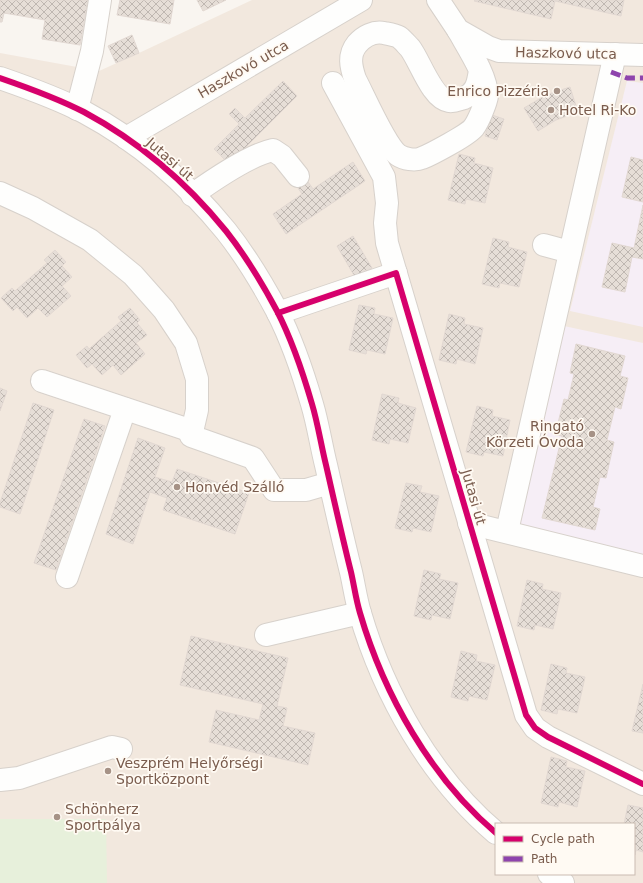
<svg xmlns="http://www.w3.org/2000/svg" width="643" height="883" viewBox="0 0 643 883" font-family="'DejaVu Sans',sans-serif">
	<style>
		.residential { fill: #f2e8de; fill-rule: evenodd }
		.education { fill: #f6eef6 }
		.grass { fill: #e7f0db }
		.building { fill: url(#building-cross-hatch); stroke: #e2d8d2 }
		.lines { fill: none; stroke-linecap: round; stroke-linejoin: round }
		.minor-casing { stroke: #d7d1cb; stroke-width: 24 }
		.minor { stroke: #fefefd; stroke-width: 22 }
		.quiet { stroke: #8e44ad; stroke-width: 5; stroke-dasharray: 10 5; stroke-linecap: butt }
		.cycleway-casing { stroke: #fffaf3; stroke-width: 8 }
		.cycleway { stroke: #d6006c; stroke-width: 6 }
		.poi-dot { fill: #a69286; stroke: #fffaf3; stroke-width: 1.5 }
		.labels { text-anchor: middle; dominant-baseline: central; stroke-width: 3.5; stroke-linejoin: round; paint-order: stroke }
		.street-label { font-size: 14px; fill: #7a5c4d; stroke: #fffaf3 }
		.poi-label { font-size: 14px; fill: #7a5c4d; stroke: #fffaf3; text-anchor: start }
	</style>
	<defs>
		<pattern id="building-cross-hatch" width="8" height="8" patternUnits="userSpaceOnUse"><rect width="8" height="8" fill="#e6ded7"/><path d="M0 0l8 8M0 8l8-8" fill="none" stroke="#bfb7b1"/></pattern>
	</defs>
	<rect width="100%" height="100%" fill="#f9f5f0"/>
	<path class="residential" d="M 252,0 L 643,0 L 643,883 L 0,883 L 0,53 L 99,71 L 139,53 ZM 496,824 L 634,824 L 634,874 L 496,874 Z"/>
	<g class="education">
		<polygon points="627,81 643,83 643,327 570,311"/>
		<polygon points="564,326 643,343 643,555 520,525"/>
	</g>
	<polygon class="grass" points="0,819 106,819 107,883 0,883"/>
	<g class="building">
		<polygon points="0,0 88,0 80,45 42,39 45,20 4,13 2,22 0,22"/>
		<polygon points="120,0 174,0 170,24 117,15"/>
		<polygon points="197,0 226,0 203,11"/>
		<polygon points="475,0 624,0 621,16 555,1 551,19 474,1"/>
		<polygon points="132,35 139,53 116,63 108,46"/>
		<polygon points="283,81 297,96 229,164 214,149 239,124 229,114 235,108 245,118"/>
		<polygon points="570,87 578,112 556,120 538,131 524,108 546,95"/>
		<polygon points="492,115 504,119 497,140 485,136"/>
		<polygon points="459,154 475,158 474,163 493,168 485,203 466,199 465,204 448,200"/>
		<polygon points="631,157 643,160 643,202 622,197"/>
		<polygon points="353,162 365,181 286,234 273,214 302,194 294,182 304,176 313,189"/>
		<polygon points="643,205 643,259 632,257 625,292 602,287 612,243 634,248"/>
		<polygon points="353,236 372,268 355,277 337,246"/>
		<polygon points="493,238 509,242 508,247 527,252 519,287 500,283 499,288 482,284"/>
		<polygon points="55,250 66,262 62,266 72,277 62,286 71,296 47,317 38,308 27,318 17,307 13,311 1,298 12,288 15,291 47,263 44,260"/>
		<polygon points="359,305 375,308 374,314 393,318 385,354 367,350 366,354 349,350"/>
		<polygon points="130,308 140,320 137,323 147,335 136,343 145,354 121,375 113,365 102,375 92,364 87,368 76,355 87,346 89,349 121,321 118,317"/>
		<polygon points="449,314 465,318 464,324 483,328 475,364 457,359 456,364 439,360"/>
		<polygon points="576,344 625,356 620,376 628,378 621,409 615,407 607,440 614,442 606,478 600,477 593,507 600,509 595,530 542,518 562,436 555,435 564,399 568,400 574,374 570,373"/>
		<polygon points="0,388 7,391 0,411"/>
		<polygon points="382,394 399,398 398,403 416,408 408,443 390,439 389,444 372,440"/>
		<polygon points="33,403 54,410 20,514 0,507 0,503"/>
		<polygon points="477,406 493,410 492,416 510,420 503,456 484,452 483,456 466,452"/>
		<polygon points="84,419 105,426 56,570 34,563"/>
		<polygon points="138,438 165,448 155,477 172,482 177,469 249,493 235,534 163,510 167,498 150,492 133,544 106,534"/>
		<polygon points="406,483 422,486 420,492 439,496 431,532 413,528 412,532 395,528"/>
		<polygon points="424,570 441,574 439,579 458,583 450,619 432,615 431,620 414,616"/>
		<polygon points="527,580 543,584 542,589 561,593 553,629 535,625 534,630 517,626"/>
		<polygon points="191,636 288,658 277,706 287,708 283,726 315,733 308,765 209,742 216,710 259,720 263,704 180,685"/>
		<polygon points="461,651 477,655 476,661 495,665 487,700 469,696 468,701 451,697"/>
		<polygon points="551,664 567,668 566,673 585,677 577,713 558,709 557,714 541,710"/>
		<polygon points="643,684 643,733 632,731"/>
		<polygon points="551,757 567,761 566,767 585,771 577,807 559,802 558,807 541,803"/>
		<polygon points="628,805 643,808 643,852 636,850 635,855 634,824 624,824"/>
	</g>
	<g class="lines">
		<defs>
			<g id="minor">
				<polyline points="438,0 458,30 488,47 499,51 643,55"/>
				<path d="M 458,30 C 468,48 487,76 487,96 C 486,103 478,122 474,127 C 470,134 430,155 422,158 C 415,161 404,159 398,155 C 385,145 364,96 355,79 C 351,67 348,55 357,44 C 364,36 374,31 384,33 C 389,34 395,35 399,37 C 403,40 407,45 410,48 C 420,61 432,99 449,101 C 454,102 460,99 464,98 C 477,92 478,83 480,70"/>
				<path d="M 0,78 C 29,88 57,98 84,112 C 138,141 187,183 226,231 C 245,255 262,283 277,311 C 292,340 303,373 312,404 C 318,424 321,445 326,465 C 334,500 342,536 351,572 C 354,585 356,600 360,613 C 384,695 431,778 496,833"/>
				<polyline points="333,83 384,177 387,203 385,223 387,243 526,715 535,728 548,737 643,784"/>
				<polyline points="77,109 92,51 100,0"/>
				<polyline points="126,138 361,0"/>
				<polyline points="0,193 33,208 90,240 133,275 164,310 186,343 197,379 197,410 191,436 253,458 274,490 306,490 330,483"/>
				<path d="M 192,195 C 213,180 249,155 273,150 L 282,156 L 298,176"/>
				<polyline points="544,245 570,252"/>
				<polyline points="278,313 396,273"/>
				<polyline points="42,381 192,431"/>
				<polyline points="469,523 643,566"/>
				<polyline points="507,531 615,54"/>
				<polyline points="67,577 125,409"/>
				<polyline points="266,635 360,613"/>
				<polyline points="0,780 19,778 112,747 121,749"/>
				<polyline points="549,874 563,883"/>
			</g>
		</defs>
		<use href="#minor" class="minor-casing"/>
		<use href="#minor" class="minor"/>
		<polyline class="quiet" points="611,72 627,78 643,78"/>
		<defs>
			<g id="cycleway">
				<path d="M 0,78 C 29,88 57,98 84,112 C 138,141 187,183 226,231 C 245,255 262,283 277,311 C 292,340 303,373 312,404 C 318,424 321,445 326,465 C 334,500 342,536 351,572 C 354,585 356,600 360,613 C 384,695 431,778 496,833"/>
				<polyline points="278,313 396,273 526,715 535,728 548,737 643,784"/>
			</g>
		</defs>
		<use href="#cycleway" class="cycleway-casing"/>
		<use href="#cycleway" class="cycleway"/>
	</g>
	<g class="poi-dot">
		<circle cx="557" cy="91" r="4"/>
		<circle cx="551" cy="110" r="4"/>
		<circle cx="592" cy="434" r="4"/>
		<circle cx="177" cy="487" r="4"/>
		<circle cx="108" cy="771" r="4"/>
		<circle cx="57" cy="817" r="4"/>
	</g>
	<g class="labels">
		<g class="street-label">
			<text transform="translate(566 53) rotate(1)">Haszkovó utca</text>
			<text transform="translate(243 69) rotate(-30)">Haszkovó utca</text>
			<text transform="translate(170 159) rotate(41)">Jutasi út</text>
			<text transform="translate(474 497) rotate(74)">Jutasi út</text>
		</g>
		<g class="poi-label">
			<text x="549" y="91" text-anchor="end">Enrico Pizzéria</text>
			<text x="559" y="110">Hotel Ri-Ko</text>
			<text x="584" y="426" text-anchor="end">Ringató<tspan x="584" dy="16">Körzeti Óvoda</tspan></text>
			<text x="185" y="487">Honvéd Szálló</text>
			<text x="116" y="763">Veszprém Helyőrségi<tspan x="116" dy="16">Sportközpont</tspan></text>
			<text x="65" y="809">Schönherz<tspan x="65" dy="16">Sportpálya</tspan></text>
		</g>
	</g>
	<rect x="495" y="823" width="140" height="52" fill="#fffaf3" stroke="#cabbb1"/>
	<rect x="503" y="836" width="20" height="6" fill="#d6006c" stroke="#cabbb1"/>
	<text x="531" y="843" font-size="12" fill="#7a5c4d">Cycle path</text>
	<rect x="503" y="856" width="20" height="6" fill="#8e44ad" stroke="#cabbb1"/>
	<text x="531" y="863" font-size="12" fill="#7a5c4d">Path</text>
</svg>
